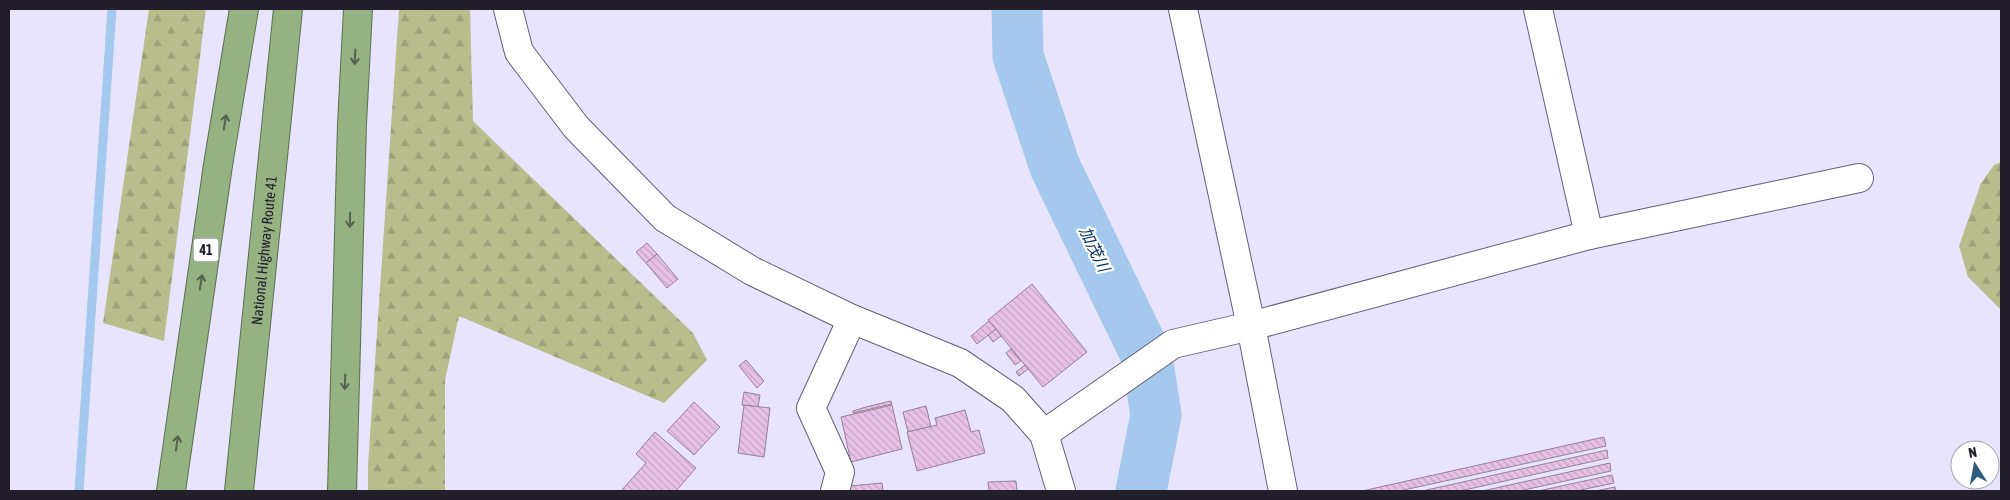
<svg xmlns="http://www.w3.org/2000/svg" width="2010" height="500" viewBox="0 0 2010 500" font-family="'Asap Condensed','Noto Sans JP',sans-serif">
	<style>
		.forest { fill: url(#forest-firs) }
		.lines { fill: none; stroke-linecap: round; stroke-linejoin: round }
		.stream { stroke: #a5c8ee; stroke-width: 9 }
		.river { stroke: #a5c8ee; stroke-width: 51 }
		.building { fill: url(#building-back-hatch); stroke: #988097 }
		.minor-casing { stroke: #645d79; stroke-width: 30 }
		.tertiary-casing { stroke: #645d79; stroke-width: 30 }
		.trunk-casing { stroke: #5b724f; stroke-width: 30 }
		.minor { stroke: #fff; stroke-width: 28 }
		.tertiary { stroke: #fff; stroke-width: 28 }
		.trunk { stroke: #94b282; stroke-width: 28 }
		.oneway { stroke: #556152 }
		.labels { text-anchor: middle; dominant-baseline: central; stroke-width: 4.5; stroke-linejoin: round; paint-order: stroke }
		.shield { fill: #fff; stroke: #64626b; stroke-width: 1 }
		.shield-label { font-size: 14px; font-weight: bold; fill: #221f2b }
		.street-label { font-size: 15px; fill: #221f2b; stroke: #fff }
		.water-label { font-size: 16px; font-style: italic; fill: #003361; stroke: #fff }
	</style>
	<defs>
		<pattern id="forest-firs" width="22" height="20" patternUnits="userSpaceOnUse" patternTransform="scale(1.25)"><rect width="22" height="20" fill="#b9bd8c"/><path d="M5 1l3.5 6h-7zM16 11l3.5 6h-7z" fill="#9fa279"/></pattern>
		<pattern id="building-back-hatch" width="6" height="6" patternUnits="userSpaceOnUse" patternTransform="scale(1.25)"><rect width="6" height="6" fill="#e6c0e6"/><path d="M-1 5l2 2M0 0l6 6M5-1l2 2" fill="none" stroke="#c5a5c5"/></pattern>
	</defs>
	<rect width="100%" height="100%" fill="#e9e4fe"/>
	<g class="forest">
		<polygon points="149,9 206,9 164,341 103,323"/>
		<polygon points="399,9 470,9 473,121 693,333 707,360 664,403 459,316 445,380 445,491 368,491 368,465"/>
		<polygon points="2001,162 2001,310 1968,277 1959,246 1981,183 1994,165"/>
	</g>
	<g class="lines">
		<polyline class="stream" points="79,491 112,9"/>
		<polyline class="river" points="1017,9 1018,56 1055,167 1147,357 1156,415 1141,491"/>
	</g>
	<g class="building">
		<polygon points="647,243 657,254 646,263 636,252"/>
		<polygon points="657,254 678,279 667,288 646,263"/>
		<polygon points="1032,284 1087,352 1043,387 988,320"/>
		<polygon points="989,321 996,329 977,344 971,336"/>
		<polygon points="996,329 1001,336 993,342 988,335"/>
		<polygon points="1011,349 1021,361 1015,365 1006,353"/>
		<polygon points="746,360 764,381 757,388 739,366"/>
		<polygon points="1025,365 1028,369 1019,376 1016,372"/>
		<polygon points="744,392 760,395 758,407 742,405"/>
		<polygon points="891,401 892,404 853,413 853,411 866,407"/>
		<polygon points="694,402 720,427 694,455 667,431"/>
		<polygon points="744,405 770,408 764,457 738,453"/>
		<polygon points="892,405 902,449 851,462 841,417"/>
		<polygon points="926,406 931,427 908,432 903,412"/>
		<polygon points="965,410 971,432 979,430 985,453 917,471 907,432 937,425 935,418"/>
		<polygon points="655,432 696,468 676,491 621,491 646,463 636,454"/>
		<polygon points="1604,437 1606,446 1399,491 1362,491"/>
		<polygon points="1607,450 1608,458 1460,491 1422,491"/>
		<polygon points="1610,463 1611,471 1519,491 1482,491"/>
		<polygon points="1612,475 1614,483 1576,491 1538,491"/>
		<polygon points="1016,481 1017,491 989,491 988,482"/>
		<polygon points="882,483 883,491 851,491 850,486"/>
		<polygon points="1615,487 1616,491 1595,491"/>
	</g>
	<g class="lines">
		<defs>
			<g id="minor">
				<polyline points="1183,9 1251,326 1283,491"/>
				<polyline points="1538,9 1589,235"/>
				<polyline points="1044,434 1173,344 1251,326 1589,235 1859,178"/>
				<polyline points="835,491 840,472 811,408 852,319"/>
			</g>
			<polyline id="tertiary" points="508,9 519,52 576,127 665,218 752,271 852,319 960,363 1013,399 1044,434 1061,491"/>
			<g id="trunk">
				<polyline points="171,491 218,165 244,9"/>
				<path id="s1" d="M 239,491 L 288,9"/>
				<polyline points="342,491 352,124 358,9"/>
			</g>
		</defs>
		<use href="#minor" class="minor-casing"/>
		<use href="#tertiary" class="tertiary-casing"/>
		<use href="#trunk" class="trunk-casing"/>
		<use href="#minor" class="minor"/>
		<use href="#tertiary" class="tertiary"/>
		<use href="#trunk" class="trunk"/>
	</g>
	<defs><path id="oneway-shaft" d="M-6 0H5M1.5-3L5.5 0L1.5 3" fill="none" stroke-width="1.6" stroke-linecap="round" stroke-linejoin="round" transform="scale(1.25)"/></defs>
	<g class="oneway">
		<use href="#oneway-shaft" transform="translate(355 57) rotate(93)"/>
		<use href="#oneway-shaft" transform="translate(225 122) rotate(-81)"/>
		<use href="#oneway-shaft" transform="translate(350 220) rotate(91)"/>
		<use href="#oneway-shaft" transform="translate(201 282) rotate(-81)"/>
		<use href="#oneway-shaft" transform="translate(345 382) rotate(92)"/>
		<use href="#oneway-shaft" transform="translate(177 443) rotate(-82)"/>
	</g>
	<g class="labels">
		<rect class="shield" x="193.5" y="238.5" width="25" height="23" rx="4"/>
		<g class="shield-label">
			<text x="206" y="250">41</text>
		</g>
		<g class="street-label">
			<text stroke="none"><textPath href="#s1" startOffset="242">National Highway Route 41</textPath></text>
		</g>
		<g class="water-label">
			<text transform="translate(1095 249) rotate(64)">加茂川</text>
		</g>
	</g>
	<rect width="2010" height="500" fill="none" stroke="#221f2b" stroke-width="20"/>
	<g transform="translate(1975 465) rotate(349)"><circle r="24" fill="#ffffff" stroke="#a7a5aa"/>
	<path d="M0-4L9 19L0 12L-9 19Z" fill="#2e5e7d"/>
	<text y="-8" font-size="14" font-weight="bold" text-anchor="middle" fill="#221f2b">N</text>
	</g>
</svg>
